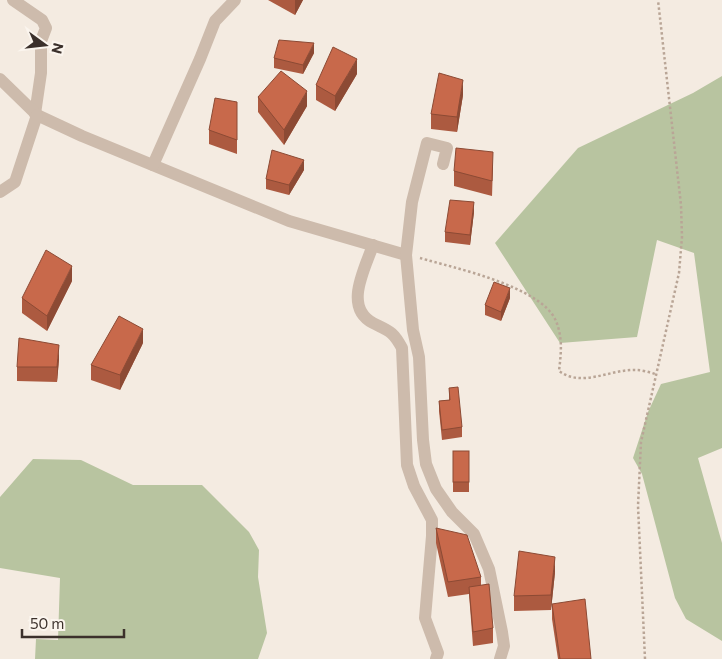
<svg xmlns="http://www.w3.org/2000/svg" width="722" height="659" viewBox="0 0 722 659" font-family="Commissioner,sans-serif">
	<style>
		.green { fill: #b8c4a0 }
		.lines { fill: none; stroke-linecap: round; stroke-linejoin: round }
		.path { stroke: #b9a596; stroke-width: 2.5; stroke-dasharray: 2.5 2.5; stroke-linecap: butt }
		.minor { stroke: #cdbbac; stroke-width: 12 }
		.wall { fill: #ac5a40 }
		.shaded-wall { fill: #8c4a34 }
		.building { fill: #c8694b; stroke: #8c4a34 }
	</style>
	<rect width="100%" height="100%" fill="#f4ebe1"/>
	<g class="green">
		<polygon points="722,76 722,448 698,458 722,543 722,641 686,619 675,598 642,474 633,458 648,412 661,384 710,372 694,253 657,240 637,337 560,343 495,243 578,148 693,93"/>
		<polygon points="33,459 81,460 133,485 202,485 249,532 259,550 258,577 267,633 258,659 35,659 36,639 58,640 60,578 0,568 0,497"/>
	</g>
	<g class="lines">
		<g class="path">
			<path d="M 420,258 C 454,268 541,286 556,321 C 563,338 561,354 559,371 C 582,388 610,369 636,370 C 642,370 649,372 655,374"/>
			<polyline points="645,659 638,506 641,442 679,273 682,237 681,205 658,0"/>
		</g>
		<g class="minor">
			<polyline points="13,0 42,20 46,28 41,41 41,73 35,114"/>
			<polyline points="0,79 37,115 82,136 289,221 406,255"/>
			<polyline points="443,164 447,148 427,143 412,202 406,255 413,330 419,357 423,440 426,464 436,489 452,512 474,534 489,569 502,632 504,646 500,659"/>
			<polyline points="153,165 200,59 215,21 235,0"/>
			<polyline points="0,192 15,182 37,115"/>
			<path d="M 373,245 C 365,269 343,307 373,323 C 389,331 393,331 402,348 L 407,465 L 414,486 L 432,520 L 432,536 L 425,618 L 438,653 L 436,659"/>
		</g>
	</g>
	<g class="wall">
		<polygon points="268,0 303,0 295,15"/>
		<polygon points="314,53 303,74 274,68 274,58"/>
		<polygon points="357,74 335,111 316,100 316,85"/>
		<polygon points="463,95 457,132 431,129 431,114"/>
		<polygon points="258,97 307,106 284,145 258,112"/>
		<polygon points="237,102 237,154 209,144 209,130"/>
		<polygon points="493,166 492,196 454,186 454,171"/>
		<polygon points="304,170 289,195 266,189 266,179"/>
		<polygon points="474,212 470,245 445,242 445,232"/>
		<polygon points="72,281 47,331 22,313 22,298"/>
		<polygon points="510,298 501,321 485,315 485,305"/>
		<polygon points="143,343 120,390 91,380 91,365"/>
		<polygon points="59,359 57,382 17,381 17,367"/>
		<polygon points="449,388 462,427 462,437 442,440 439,411 439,401 449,400"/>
		<rect x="453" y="451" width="16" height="41"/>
		<polygon points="436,528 481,577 481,585 493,628 493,643 473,646 469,594 448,597 436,543"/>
		<polygon points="555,572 551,610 514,611 514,596"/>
		<polygon points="552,604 591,659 558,659 552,619"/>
	</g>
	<g class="shaded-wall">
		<polygon points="295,0 303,0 295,15"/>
		<polygon points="314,43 314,53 303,74 303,65"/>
		<polygon points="357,59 357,74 335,111 335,96"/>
		<polygon points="463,80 463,95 457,132 457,117"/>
		<polygon points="307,91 307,106 284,145 284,130"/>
		<polygon points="304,160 304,170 289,195 289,185"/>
		<polygon points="474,202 474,212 470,245 470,235"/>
		<polygon points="72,266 72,281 47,331 47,316"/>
		<polygon points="510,288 510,298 501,321 501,312"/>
		<polygon points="143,329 143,343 120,390 120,375"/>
		<polygon points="59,345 59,359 57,382 57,367"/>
		<polygon points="555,557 555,572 551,610 551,595"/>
	</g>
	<g class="building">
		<polygon points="279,40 314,43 303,65 274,58"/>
		<polygon points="333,47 357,59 335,96 316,85"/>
		<polygon points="281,71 307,91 284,130 258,97"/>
		<polygon points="439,73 463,80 457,117 431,114"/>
		<polygon points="215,98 237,102 237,140 209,130"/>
		<polygon points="456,148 493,152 492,181 454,171"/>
		<polygon points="272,150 304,160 289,185 266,179"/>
		<polygon points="450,200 474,202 470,235 445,232"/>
		<polygon points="46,250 72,266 47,316 22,298"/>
		<polygon points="494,282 510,288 501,312 485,305"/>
		<polygon points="119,316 143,329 120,375 91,365"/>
		<polygon points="19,338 59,345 57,367 17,367"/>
		<polygon points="458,387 462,427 442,430 439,401 450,400 449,388"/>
		<rect x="453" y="451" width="16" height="31"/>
		<polygon points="436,528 467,535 481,577 448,582"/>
		<polygon points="519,551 555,557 551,595 514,596"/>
		<polygon points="489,584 493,628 473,632 469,587"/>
		<polygon points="585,599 591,659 560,659 552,604"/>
	</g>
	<g transform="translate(45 45) rotate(105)" stroke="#fbf5ee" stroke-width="4" paint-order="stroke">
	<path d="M0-4L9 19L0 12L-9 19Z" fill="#3b302b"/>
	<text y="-8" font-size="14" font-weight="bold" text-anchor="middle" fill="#3b302b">N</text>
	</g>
	<path d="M22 629v8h102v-8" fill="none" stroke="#3b302b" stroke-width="2.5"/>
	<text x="30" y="629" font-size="15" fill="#3b302b" stroke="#fbf5ee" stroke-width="4" paint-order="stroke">50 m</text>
</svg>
